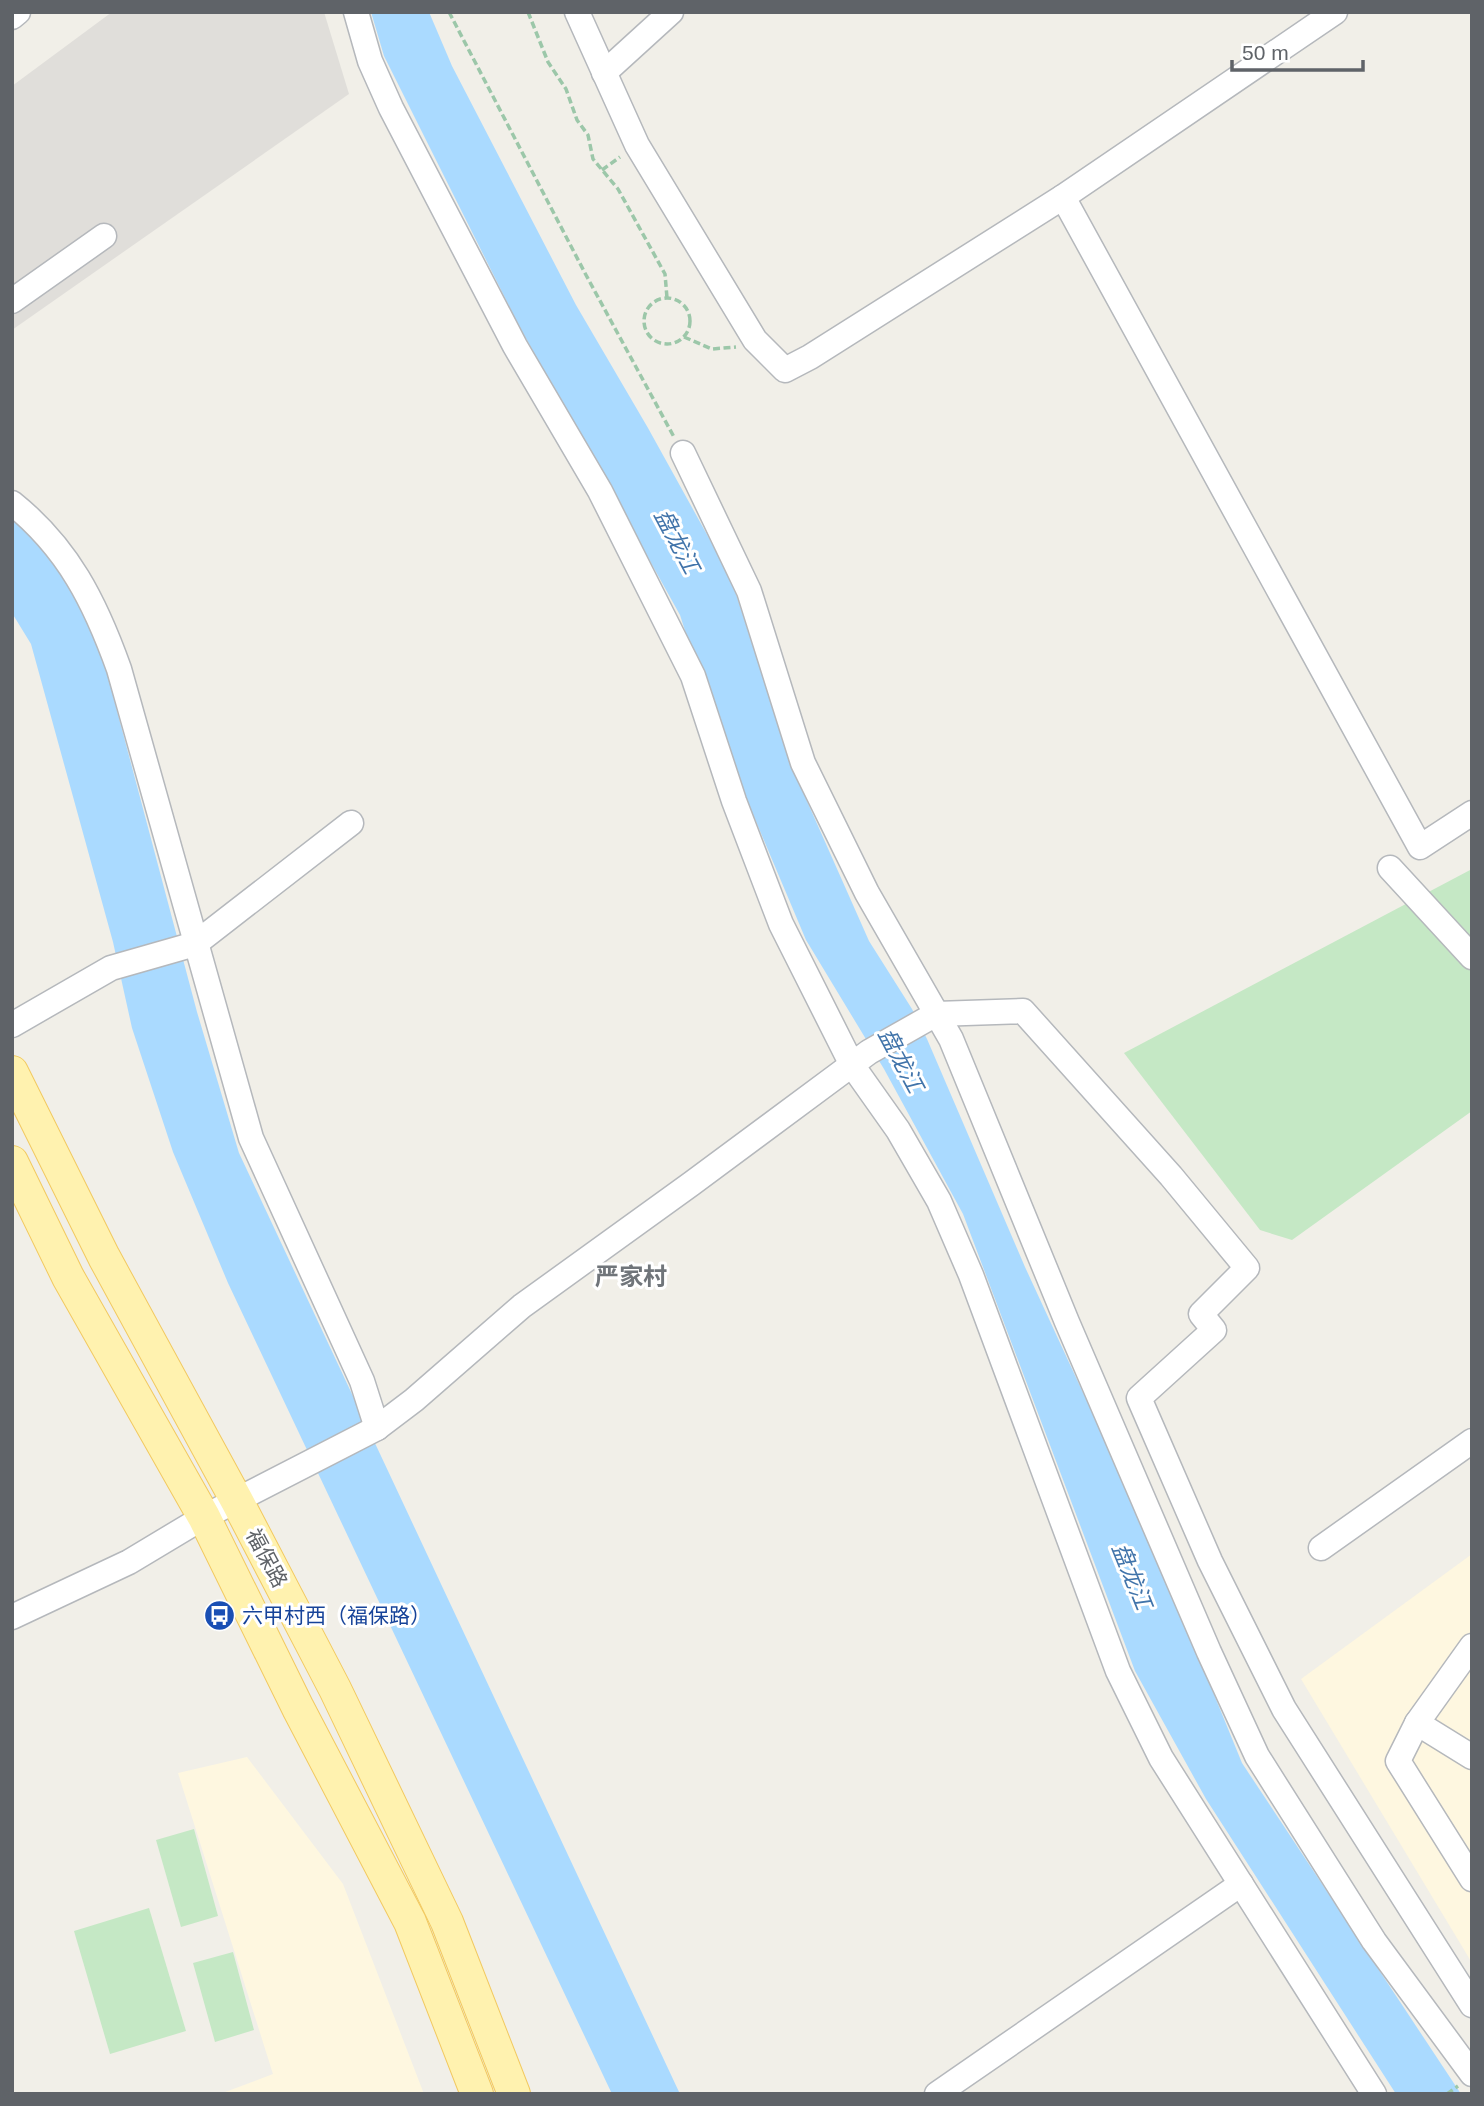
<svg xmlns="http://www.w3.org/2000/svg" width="1484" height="2106" viewBox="0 0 1484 2106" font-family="Arial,'Noto Sans SC',sans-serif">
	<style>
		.commercial { fill: #fef7e0 }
		.industrial { fill: #e0deda }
		.green { fill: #c5e8c5 }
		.water { fill: #aadaff }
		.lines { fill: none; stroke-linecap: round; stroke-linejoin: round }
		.minor-casing { stroke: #b5b8bc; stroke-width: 27 }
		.major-casing { stroke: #f2c960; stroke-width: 34 }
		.path { stroke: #9cc7a9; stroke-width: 3.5; stroke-dasharray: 7 3.5; stroke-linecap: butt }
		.minor { stroke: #fff; stroke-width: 24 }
		.major { stroke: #fff2af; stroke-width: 32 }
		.labels { text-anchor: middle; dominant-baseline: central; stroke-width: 6; stroke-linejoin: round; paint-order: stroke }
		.street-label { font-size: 21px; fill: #5f6368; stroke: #fff }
		.transit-label { font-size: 21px; fill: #164399; stroke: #fff; text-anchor: start }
		.water-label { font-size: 23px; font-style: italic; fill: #4174aa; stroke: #fff }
		.quarter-label { font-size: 24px; font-weight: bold; fill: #70757a; stroke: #fff }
	</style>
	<rect width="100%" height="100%" fill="#f1efe8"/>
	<g class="commercial">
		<polygon points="1472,1554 1472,1963 1301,1679"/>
		<polygon points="247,1757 343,1884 424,2094 220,2094 273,2074 178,1773"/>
	</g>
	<polygon class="industrial" points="112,12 324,12 349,94 12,330 12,86"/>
	<g class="green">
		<polygon points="1472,869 1472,1111 1292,1240 1260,1230 1124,1053"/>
		<polygon points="194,1829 218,1916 181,1927 156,1840"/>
		<polygon points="149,1908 186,2031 110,2054 74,1931"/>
		<polygon points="233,1952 254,2030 215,2042 193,1963"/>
	</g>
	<g class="water">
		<polygon points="371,12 429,12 452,66 576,305 648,428 715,549 736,594 791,765 869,941 912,1009 927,1039 1025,1267 1151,1540 1242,1763 1461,2094 1396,2094 1206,1799 1135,1671 963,1214 884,1069 806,940 716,727 680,615 518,324 384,56"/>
		<polygon points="12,510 52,550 94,624 197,1012 239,1153 680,2094 612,2094 228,1283 173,1152 132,1028 113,942 31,644 12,613"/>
	</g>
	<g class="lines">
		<defs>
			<g id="minor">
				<polyline points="356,12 370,61 391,108 515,346 600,491 693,676 734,801 781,924 852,1065 898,1130 939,1201 971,1275 1118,1671 1161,1758 1374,2094"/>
				<polyline points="577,12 637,145 755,340 785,370 810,357 1063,197 1335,12"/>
				<polyline points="12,17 18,12"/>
				<polyline points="604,73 671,12"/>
				<polyline points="1063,197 1420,847 1472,813"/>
				<polyline points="12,301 104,236"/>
				<polyline points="683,453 749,591 803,763 867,893 951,1039 1067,1322 1209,1652 1257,1756 1374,1941 1472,2074"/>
				<path d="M 12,503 C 68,548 95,602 119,669 L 251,1138 L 362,1381 L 377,1428"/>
				<polyline points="1390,868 1472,957"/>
				<polyline points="12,1025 111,968 195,944 351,823"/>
				<polyline points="1321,1548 1472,1441"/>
				<polyline points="12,1617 129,1562 204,1517 377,1428 414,1400 522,1306 691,1184 869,1052 936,1014 1023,1011 1171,1176 1247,1268 1201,1314 1214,1330 1139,1398 1210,1561 1284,1709 1472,2005"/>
				<polyline points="1472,1646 1417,1723 1398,1761 1472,1879"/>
				<polyline points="1417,1723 1472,1757"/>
				<polyline points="937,2094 1241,1884"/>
			</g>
			<g id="major">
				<polyline points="12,1072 104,1257 237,1501 335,1689 447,1922 514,2094"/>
				<polyline points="12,1162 68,1277 204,1517 298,1708 410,1922 477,2094"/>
			</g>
		</defs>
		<use href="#minor" class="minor-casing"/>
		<use href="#major" class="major-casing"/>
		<g class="path">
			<polyline points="449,12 586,275 674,437"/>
			<polyline points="528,12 548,62 566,89 577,120 588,135 593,159 618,189 665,274 667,298"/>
			<polyline points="602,170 620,157"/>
			<circle cx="667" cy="321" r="23"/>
			<polyline points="684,337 712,349 736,347"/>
			<polyline points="1447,2094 1458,2086"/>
		</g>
		<use href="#minor" class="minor"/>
		<use href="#major" class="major"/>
	</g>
	<defs>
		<symbol id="bus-disc" viewBox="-11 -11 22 22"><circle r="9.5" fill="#1a4fb4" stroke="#fff"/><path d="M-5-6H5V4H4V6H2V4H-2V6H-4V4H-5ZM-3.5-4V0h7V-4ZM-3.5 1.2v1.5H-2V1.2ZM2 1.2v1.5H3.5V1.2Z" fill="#fff"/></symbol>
	</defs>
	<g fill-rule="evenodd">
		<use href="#bus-disc" x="202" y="1598" width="35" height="35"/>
	</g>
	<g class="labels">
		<g class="street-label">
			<text transform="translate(267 1558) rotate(62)">福保路</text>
		</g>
		<g class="transit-label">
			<text x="242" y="1615">六甲村西（福保路）</text>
		</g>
		<g class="water-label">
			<text transform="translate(677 541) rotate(62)">盘龙江</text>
			<text transform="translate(901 1060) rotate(62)">盘龙江</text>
			<text transform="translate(1132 1576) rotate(68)">盘龙江</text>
		</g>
		<g class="quarter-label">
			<text x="631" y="1276">严家村</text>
		</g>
	</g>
	<rect width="1484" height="2106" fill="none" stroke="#5f6368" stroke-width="28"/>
	<path d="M1232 60v10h131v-10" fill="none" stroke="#5f6368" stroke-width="3.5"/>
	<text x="1242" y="60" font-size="21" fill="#5f6368" stroke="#ffffff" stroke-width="5" paint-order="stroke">50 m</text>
</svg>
